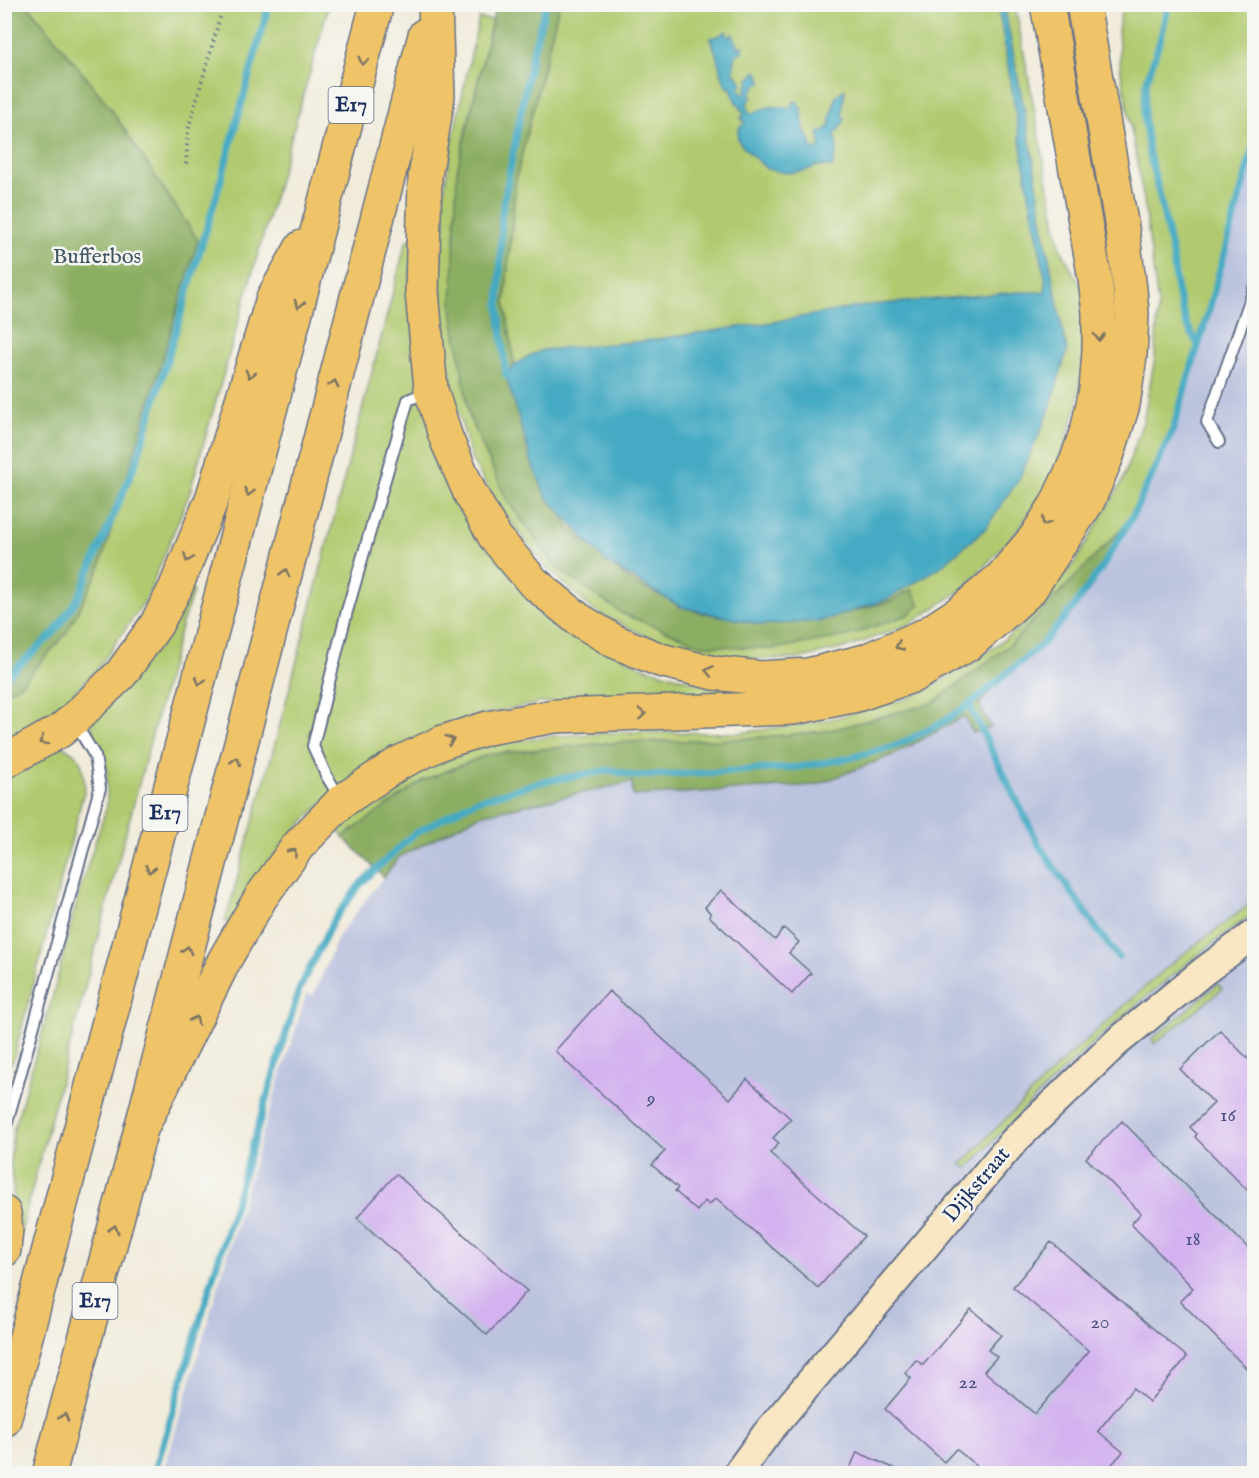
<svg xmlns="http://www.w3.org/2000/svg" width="1259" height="1478" viewBox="0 0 1259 1478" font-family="'IM FELL English',serif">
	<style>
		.industrial { fill: #bcc3de }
		.green { fill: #b1ca70; stroke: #667c67; stroke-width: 1.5 }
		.forest { fill: #8cae62; stroke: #546e60; stroke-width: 1.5 }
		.water { fill: #44aac3; stroke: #306c90; stroke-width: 1.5 }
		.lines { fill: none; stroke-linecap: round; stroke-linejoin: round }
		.stream { stroke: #44aac3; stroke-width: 7 }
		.building { fill: #d3b3ef }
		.lane-casing { stroke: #667189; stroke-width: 14 }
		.secondary-casing { stroke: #667189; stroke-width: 32 }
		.highway-casing { stroke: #667189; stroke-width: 36 }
		.path { stroke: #667189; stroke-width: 4; stroke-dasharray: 1.5 4.5; stroke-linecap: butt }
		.lane { stroke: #fff; stroke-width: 10 }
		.secondary { stroke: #f9e7c3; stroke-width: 28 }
		.highway { stroke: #efc469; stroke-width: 33 }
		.oneway { stroke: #7a7263 }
		.labels { text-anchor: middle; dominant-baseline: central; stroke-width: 5; stroke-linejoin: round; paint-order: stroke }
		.number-label { font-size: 20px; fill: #495082 }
		.shield { fill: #f6f6f2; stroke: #5d6b8a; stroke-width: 1.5 }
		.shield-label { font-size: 21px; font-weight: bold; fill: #1b2f5e }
		.park-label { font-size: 22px; fill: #405662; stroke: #f6f6f2 }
		.street-label { font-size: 22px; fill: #1b2f5e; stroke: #f6f6f2 }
	</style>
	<rect width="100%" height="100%" fill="#f6f6f2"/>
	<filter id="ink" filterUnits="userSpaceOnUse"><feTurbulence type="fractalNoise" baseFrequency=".0167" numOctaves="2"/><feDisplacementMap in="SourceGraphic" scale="12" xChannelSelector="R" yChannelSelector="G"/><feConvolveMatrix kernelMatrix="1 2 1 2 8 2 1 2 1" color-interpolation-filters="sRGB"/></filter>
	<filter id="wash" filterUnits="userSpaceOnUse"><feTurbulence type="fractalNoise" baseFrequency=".008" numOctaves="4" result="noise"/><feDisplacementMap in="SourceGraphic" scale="24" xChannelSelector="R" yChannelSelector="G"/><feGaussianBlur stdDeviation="1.35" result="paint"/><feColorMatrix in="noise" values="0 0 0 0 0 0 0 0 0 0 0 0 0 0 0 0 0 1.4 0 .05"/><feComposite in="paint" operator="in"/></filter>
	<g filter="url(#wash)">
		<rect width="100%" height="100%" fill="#f1ebda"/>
		<polygon class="industrial" points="1254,144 1254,1473 163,1474 263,1132 307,992 313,996 339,935 399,857 480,815 632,782 634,796 816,785 895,754 964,716 991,726 979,704 1003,677 1041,645 1073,608 1102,567 1131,519 1172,432 1208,313"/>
		<g class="green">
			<polygon points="28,5 329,5 189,495 146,599 99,667 62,705 5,743 5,693 22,683 198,241 108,105"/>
			<polygon points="559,5 1015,5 1060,247 1083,291 1083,355 1077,404 1065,444 1048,484 1020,528 963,589 910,624 849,647 797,659 744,659 687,652 646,636 594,611 545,566 496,503 471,458 454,395 442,330 440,273 443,197 453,137 479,18 492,20 457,171 469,416 506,498 556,567 623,614 847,636 912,589 891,601 828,618 771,623 698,612 635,584 568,527 525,434 505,302 516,178"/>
			<polygon points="1058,5 1063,5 1110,269 1116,337 1114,373 1109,416 1099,451 1077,502 1039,562 997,607 973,627 909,666 871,681 830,692 774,699 665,698 539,703 476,716 420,740 355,777 312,813 294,831 266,866 236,921 231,925 225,922 277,736 406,242 409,239 413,239 409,294 419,376 447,469 480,532 508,571 541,605 587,639 643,667 699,683 753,688 794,687 832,682 876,670 911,656 943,638 979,612 1009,585 1036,553 1061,515 1092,444 1105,393 1107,372 1109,322 1107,296"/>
			<polygon points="1122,5 1254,5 1254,144 1208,313 1172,432 1131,519 1011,644 933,703 827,731 742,739 609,743 489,754 422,781 343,837 336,828 405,778 483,745 554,736 625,732 740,733 823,721 909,698 969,666 1023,625 1075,562 1122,482 1143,422 1155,358 1158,305 1144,201 1121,72 1118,31"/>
			<polygon points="190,587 193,592 182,623 110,892 18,1243 14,1233 13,1187 10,1162 13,1132 52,999 79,892 107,806 107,767 93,735 92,724 95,715"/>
			<path d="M 59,744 C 84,757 82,762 85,788 L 13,1061 L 5,1067 L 5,775 Z"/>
			<path d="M 1254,901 L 1254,913 C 1150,988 1054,1073 968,1168 L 961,1164 L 1059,1065 L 1149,983 L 1178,958 Z"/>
			<polygon points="1218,984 1222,989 1154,1044 1152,1039"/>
		</g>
		<g class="forest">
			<polygon points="28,5 108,105 198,240 99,570 66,634 22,683 5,693 4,5"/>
			<polygon points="496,5 559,5 516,178 505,302 525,434 568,527 635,584 698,612 771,623 828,618 891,601 912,589 920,605 908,615 847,636 772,649 702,645 623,614 556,567 506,498 469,416 452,308 457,171"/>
			<polygon points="1131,519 1102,567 1073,608 1041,645 1003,677 979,704 991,727 973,733 964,716 895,754 816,785 633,796 632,782 480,815 399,857 384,877 343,837 422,781 489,754 609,743 742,739 827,731 933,703 1011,644"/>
		</g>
		<g class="water">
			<path d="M 998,5 L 1004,5 L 1032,151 L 1045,238 L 1067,351 L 1048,414 L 1019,479 L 985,529 L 939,568 L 888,599 L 821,621 L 762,625 L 681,607 L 606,562 L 546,496 L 533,466 L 506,376 C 515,362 528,356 543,350 L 644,341 L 767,323 L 869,305 L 1018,292 L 1044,292 L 1046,286 L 1044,272 L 1028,189 Z"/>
			<path d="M 726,31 L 728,38 L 732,34 L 738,45 L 738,48 L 743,45 L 744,46 L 741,53 L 737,53 C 734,61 733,67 735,75 L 738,76 L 742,84 L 739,87 L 743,95 L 746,92 L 746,88 L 749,83 L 749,79 C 753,77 753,73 757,71 L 761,78 L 762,83 C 754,83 753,89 750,95 L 752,97 C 746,102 746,109 751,114 C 761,109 770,105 781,107 C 791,109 782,109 792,108 L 792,103 L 796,101 L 801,108 L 804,130 L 811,141 L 811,147 L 816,150 L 820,147 L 820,140 L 818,133 L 825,130 L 830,126 L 830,116 L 832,114 L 836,96 L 845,89 L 842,114 L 845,120 L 835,135 C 839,146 836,156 832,167 L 817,166 L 807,170 L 787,173 L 767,169 L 744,148 L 738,140 L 738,133 L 740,127 L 745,123 L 741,118 L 744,115 L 738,103 L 736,103 L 731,88 L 729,87 L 727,88 C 719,72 718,54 710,38 L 721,35 Z"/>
		</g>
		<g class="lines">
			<g class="stream">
				<polyline points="1169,4 1160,40 1146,83 1144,115 1149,154 1159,192 1173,259 1177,291 1186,323 1198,345"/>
				<polyline points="506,376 499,309 502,212 531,58 546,4"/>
				<polyline points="4,679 54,633 79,596 137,460 217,194 269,4"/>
				<polyline points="969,705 1040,847 1099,932 1118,957"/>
				<polyline points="154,1474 299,990 333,921 361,883 414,834 475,801 541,782 610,770 635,776 719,772 799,767 850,758 896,746 941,723 969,705 1041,645 1073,608 1102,567 1131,519 1172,432 1208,313 1254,144"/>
			</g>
		</g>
		<g id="blocks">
			<g class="building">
				<polygon points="721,890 775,940 784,928 799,942 789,953 811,973 792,994 709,916 711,914 705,907"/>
				<polygon points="609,991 730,1099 747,1079 791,1119 773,1138 779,1143 770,1153 864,1236 818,1288 716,1198 709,1205 705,1201 697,1211 675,1191 678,1188 652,1165 665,1151 564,1060 565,1060 555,1051"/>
				<polygon points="1220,1030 1254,1065 1254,1197 1195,1137 1197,1134 1190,1127 1214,1103 1180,1069"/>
				<polygon points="1122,1121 1254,1254 1254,1376 1180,1301 1193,1288 1131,1224 1141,1213 1086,1158"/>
				<polygon points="396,1174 527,1291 487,1335 357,1218"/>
				<polygon points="1051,1242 1187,1357 1149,1402 1133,1388 1098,1431 1123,1452 1104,1473 985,1473 956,1449 944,1462 885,1409 911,1378 905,1373 916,1360 923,1365 971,1309 1001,1335 988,1350 997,1357 984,1371 1035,1414 1089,1351 1013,1287"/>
				<polygon points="857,1452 905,1473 848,1473"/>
			</g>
		</g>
	</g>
	<g filter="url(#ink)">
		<use href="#blocks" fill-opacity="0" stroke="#667189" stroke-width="1.5"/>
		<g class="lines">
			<defs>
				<g id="lane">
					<polyline points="1219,442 1207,422 1254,289"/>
					<polyline points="340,798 326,775 313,746 347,611 408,400 429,391"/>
					<polyline points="4,1133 100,788 95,756 75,723"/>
				</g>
				<polyline id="secondary" points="737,1474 767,1433 1014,1141 1116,1043 1204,971 1254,934"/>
				<g id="highway">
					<polyline points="435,4 438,96 425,177 422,291 431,390 446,438 470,493 495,537 533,582 578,619 614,641 660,660 714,673 761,678 808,675 865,661 925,635 962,611 1002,577 1035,538 1056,505 1076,462 1088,427 1096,390 1099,351 1099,313 1095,279 1047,4"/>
					<polyline points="4,762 60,731 73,720 121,674 156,625 175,589 212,499 273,298 302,247"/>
					<polyline points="141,1129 225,959 261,897 298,846 342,801 399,763 443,742 488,728 555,716 793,708 857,695 915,675 969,644 1029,591 1088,501 1107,456 1123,405 1130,356 1132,314 1130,289 1122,228 1083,4"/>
					<polyline points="4,1213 6,1229 4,1250"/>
					<polyline points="4,1420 377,4"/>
					<polyline points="49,1474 141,1129 425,35"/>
				</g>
			</defs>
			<use href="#lane" class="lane-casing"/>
			<use href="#secondary" class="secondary-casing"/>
			<use href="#highway" class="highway-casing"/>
			<polyline class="path" points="186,164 188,130 224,4"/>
			<use href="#lane" class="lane"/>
			<use href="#secondary" class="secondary"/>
			<use href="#highway" class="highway"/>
		</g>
		<defs><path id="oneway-chevron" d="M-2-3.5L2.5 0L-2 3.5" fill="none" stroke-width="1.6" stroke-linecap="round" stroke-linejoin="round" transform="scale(1.5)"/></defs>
		<g class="oneway">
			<use href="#oneway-chevron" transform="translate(363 61) rotate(105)"/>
			<use href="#oneway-chevron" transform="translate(299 304) rotate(105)"/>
			<use href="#oneway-chevron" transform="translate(1099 337) rotate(90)"/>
			<use href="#oneway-chevron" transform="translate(250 374) rotate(107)"/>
			<use href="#oneway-chevron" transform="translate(334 384) rotate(-75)"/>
			<use href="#oneway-chevron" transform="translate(249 492) rotate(105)"/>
			<use href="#oneway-chevron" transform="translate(1045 522) rotate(123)"/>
			<use href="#oneway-chevron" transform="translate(188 558) rotate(113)"/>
			<use href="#oneway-chevron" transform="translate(285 573) rotate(-75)"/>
			<use href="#oneway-chevron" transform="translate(899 646) rotate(157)"/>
			<use href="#oneway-chevron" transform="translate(709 671) rotate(-169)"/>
			<use href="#oneway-chevron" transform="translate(200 681) rotate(105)"/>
			<use href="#oneway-chevron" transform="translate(642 714) rotate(-2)"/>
			<use href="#oneway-chevron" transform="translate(450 740) rotate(-19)"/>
			<use href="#oneway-chevron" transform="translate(43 741) rotate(151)"/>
			<use href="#oneway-chevron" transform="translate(236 761) rotate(-75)"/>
			<use href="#oneway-chevron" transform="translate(293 852) rotate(-53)"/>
			<use href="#oneway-chevron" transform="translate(150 869) rotate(105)"/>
			<use href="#oneway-chevron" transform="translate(187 950) rotate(-75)"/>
			<use href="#oneway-chevron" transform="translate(195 1020) rotate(-64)"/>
			<use href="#oneway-chevron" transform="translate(114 1229) rotate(-75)"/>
			<use href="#oneway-chevron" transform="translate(64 1417) rotate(-75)"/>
		</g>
	</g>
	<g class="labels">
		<g class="number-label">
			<text x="651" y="1098">9</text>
			<text x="1228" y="1115">16</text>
			<text x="1193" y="1239">18</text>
			<text x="1100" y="1322">20</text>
			<text x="968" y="1382">22</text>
		</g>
		<g class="shield">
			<rect x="328.5" y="87" width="45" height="36" rx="4.5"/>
			<rect x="142.5" y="795" width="45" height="36" rx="4.5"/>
			<rect x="72.5" y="1283" width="45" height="36" rx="4.5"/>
		</g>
		<g class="shield-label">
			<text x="351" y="105">E17</text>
			<text x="165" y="813">E17</text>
			<text x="95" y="1301">E17</text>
		</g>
		<g class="park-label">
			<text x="97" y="257">Bufferbos</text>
		</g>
		<g class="street-label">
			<text transform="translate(977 1185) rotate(-50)">Dijkstraat</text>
		</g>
	</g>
	<rect width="1259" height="1478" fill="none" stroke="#f6f6f2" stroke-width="24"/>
</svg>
